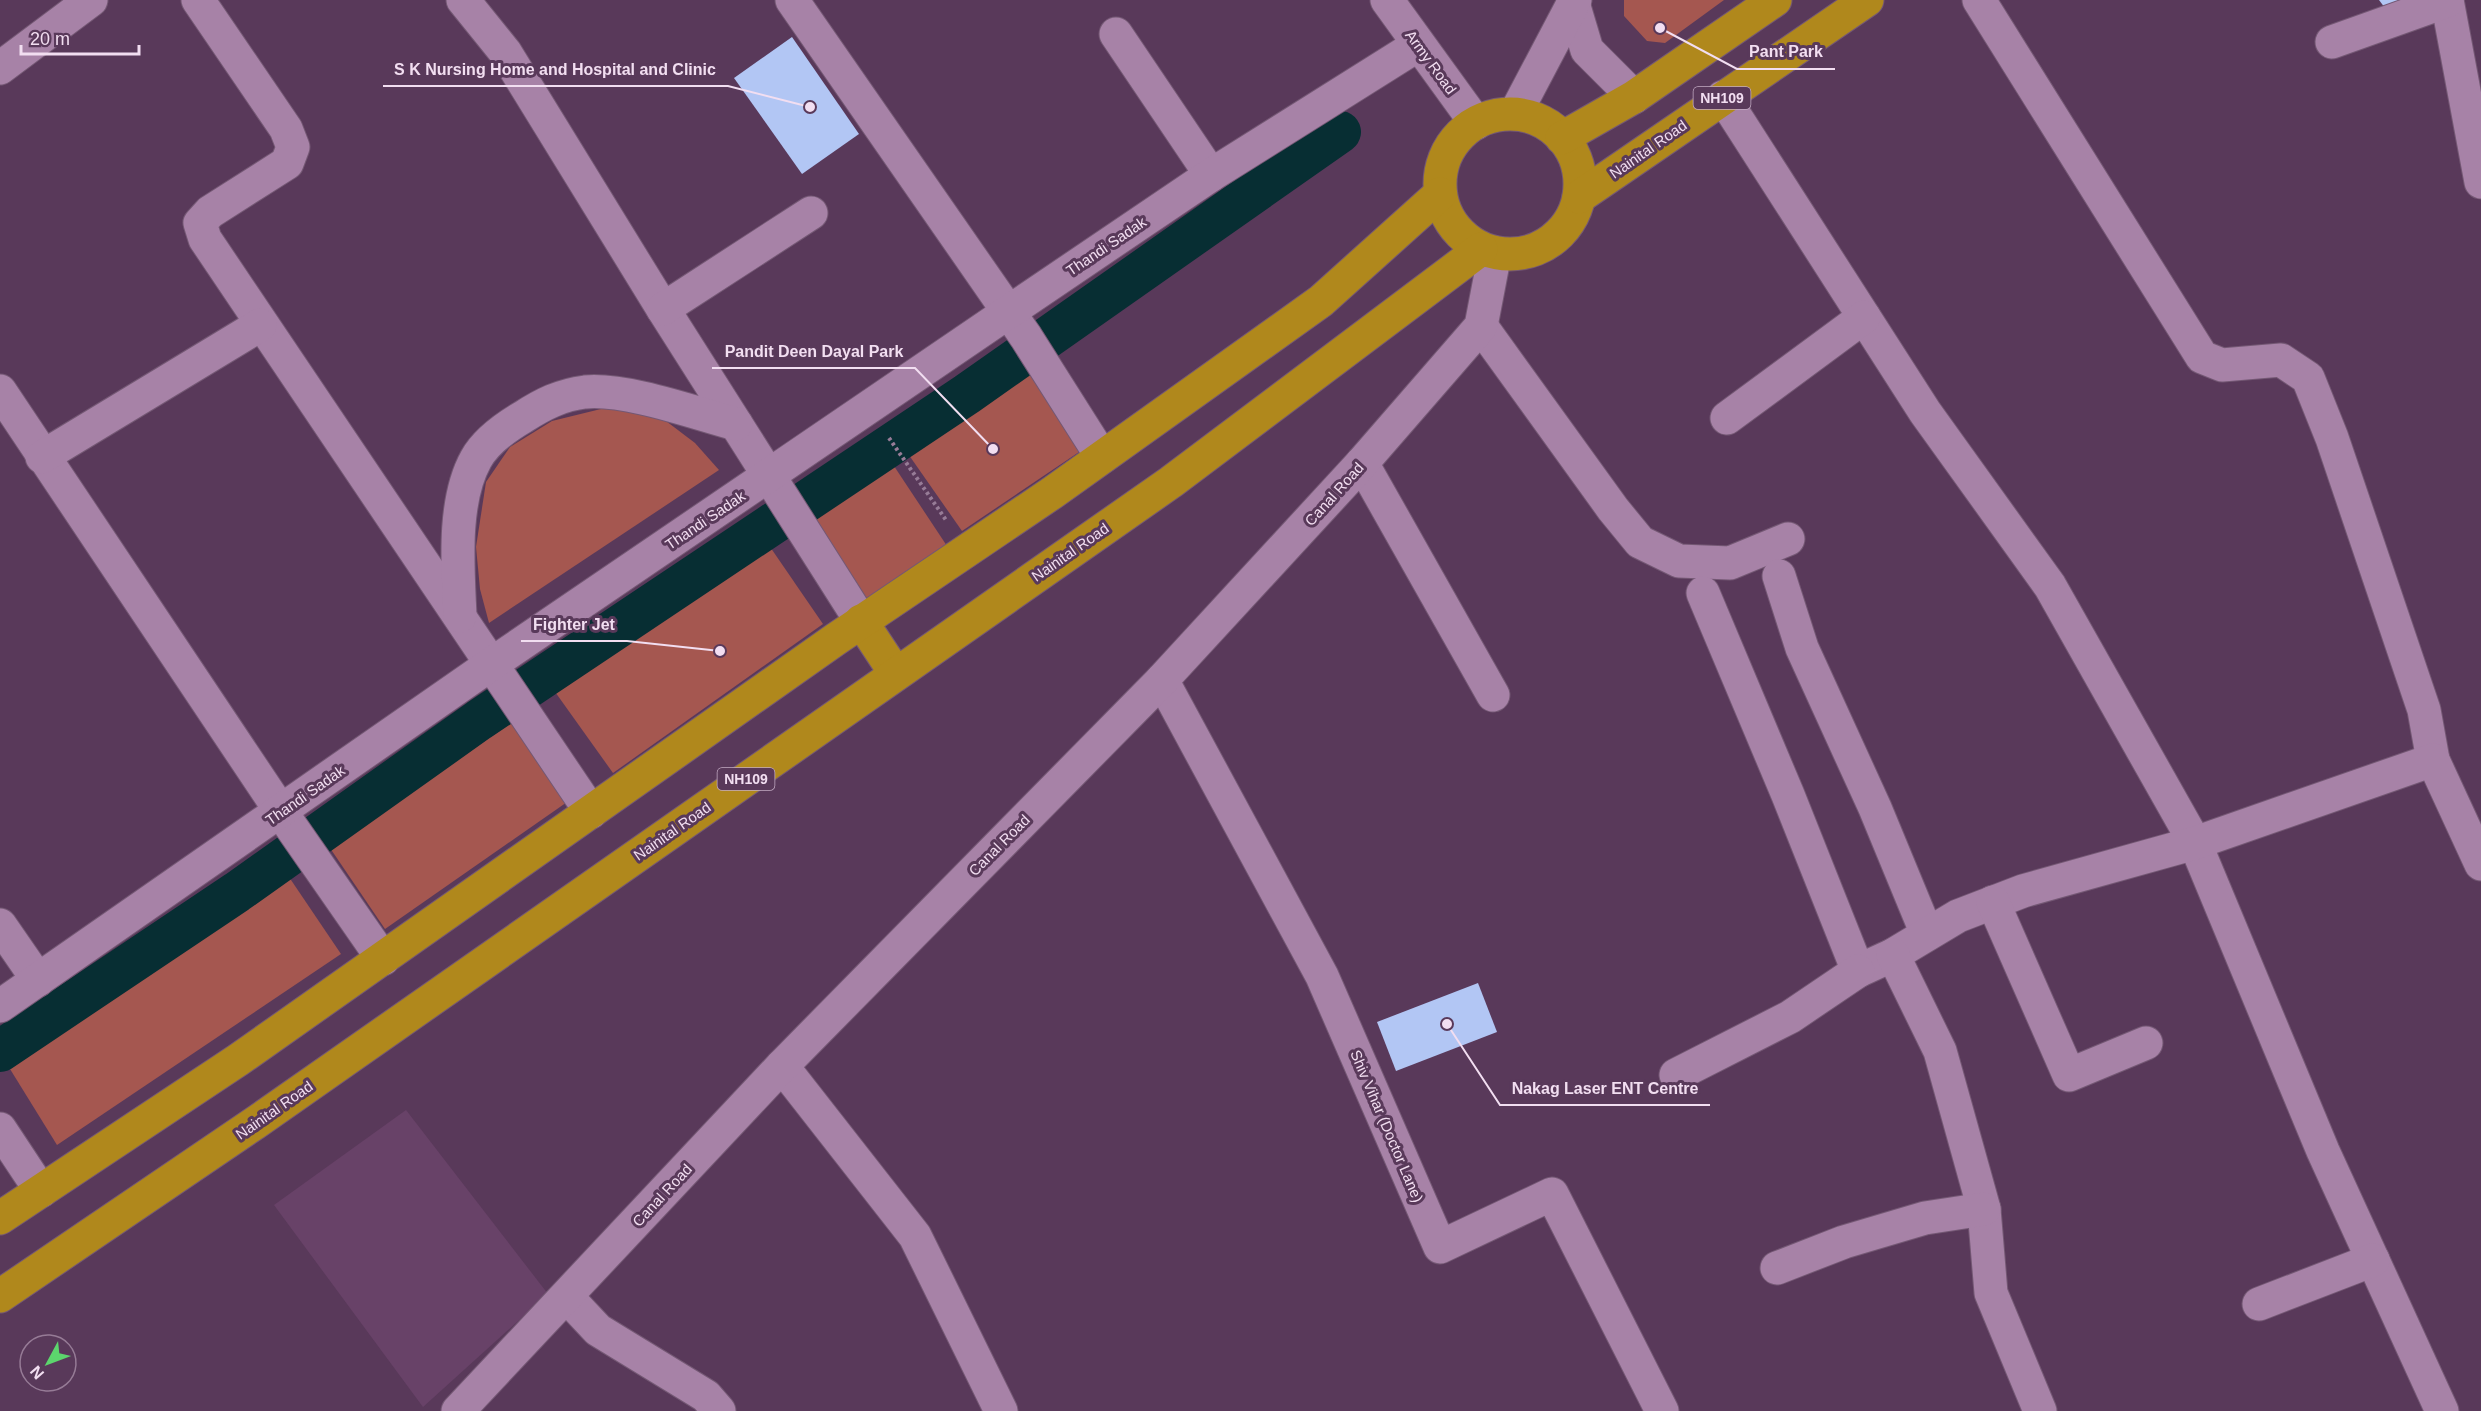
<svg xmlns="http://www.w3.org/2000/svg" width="2481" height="1411" viewBox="0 0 2481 1411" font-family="Arial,sans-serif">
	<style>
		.built { fill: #684268 }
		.green { fill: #a55750 }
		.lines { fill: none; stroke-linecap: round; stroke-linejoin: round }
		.canal { stroke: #072e33; stroke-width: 42 }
		.building { fill: #b2c6f4 }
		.minor-casing { stroke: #745874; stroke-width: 35 }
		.highway-casing { stroke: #745874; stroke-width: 35 }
		.path { stroke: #977c97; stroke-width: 4; stroke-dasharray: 3 3; stroke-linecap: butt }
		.minor { stroke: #a782a7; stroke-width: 33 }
		.highway { stroke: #b0881c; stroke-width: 33 }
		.labels { text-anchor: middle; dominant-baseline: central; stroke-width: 6; stroke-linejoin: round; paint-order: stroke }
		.shield { fill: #59395a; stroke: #c4acc4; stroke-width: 1.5 }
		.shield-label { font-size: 14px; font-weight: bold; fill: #f2def1 }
		.street-label { font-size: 15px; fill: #f2def1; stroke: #59395a }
		.leader { fill: none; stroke: #f2def1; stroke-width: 2 }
		.callout-dot { fill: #f2def1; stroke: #59395a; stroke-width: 2 }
		.callout-label { font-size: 16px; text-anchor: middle; font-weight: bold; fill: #f2def1; stroke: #59395a; stroke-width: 6; stroke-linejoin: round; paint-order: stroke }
	</style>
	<rect width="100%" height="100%" fill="#59395a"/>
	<polygon class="built" points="406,1110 548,1294 423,1407 274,1205"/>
	<g class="green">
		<polygon points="1624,0 1724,0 1665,43 1647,41 1624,16"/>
		<polygon points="1025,367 1082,450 962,531 904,448"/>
		<polygon points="609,407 666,421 695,443 719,470 489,623 480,589 476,547 486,482 510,447 552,421"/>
		<polygon points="892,463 947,546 863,603 809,517"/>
		<polygon points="766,541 823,624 613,773 553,689"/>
		<polygon points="514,721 570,800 385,929 330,848"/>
		<polygon points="289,877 341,954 57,1145 10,1069"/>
	</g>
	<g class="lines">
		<polyline class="canal" points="0,1051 237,892 479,720 967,394 1340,132"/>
	</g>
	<g class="building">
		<polygon points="2379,0 2407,0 2385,8"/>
		<polygon points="792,37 859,134 802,174 734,78"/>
		<polygon points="1478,983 1497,1032 1396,1071 1377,1022"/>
	</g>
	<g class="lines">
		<defs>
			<g id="minor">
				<polyline points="198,0 286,129 293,147 287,163 210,212 200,223 205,239 591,812"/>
				<polyline points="463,0 505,52 663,309 861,621"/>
				<polyline points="792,0 1026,337 1102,457"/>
				<polyline points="1387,0 1476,123"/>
				<polyline points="1979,0 2202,357 2222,365 2281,360 2308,378 2332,438 2424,710 2433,760"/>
				<polyline points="2447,0 2481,182"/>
				<polyline points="1573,3 1587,50 1634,97"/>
				<polyline points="1116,34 1211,175"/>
				<polyline points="2332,42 2447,1"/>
				<polyline points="0,68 91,0"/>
				<polyline points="1723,97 1925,412 2050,586 2195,843 2323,1151 2442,1411"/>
				<polyline points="1516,112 1575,0"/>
				<polyline points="663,309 811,213"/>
				<polyline points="1481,326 1613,509 1640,542 1679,561 1730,563 1788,539"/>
				<polyline points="0,391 292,828 383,959"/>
				<polyline points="1727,418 1864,317"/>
				<polyline points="42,457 260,325"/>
				<polyline points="1362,463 1493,695"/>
				<polyline points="1779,576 1802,648 1875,808 1927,934"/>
				<polyline points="1703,593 1788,795 1858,971 1893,955 1958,916 2023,891 2195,843 2433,760 2481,864"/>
				<path d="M 460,616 C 458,569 452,502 476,459 C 486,441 506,427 523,417 C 543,404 561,395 585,392 C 626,388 695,413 736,424"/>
				<polyline points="1162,680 1322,976 1440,1247 1552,1194 1662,1411"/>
				<polyline points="1993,902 2069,1075 2146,1043"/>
				<polyline points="0,925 38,980"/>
				<polyline points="1893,955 1940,1051 1984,1209 1991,1293 2040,1411"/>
				<polyline points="0,1006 490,665 1007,313 1211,175 1418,45"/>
				<polyline points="782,1066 915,1236 1001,1411"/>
				<polyline points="1676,1075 1790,1017 1858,971"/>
				<polyline points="0,1129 41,1191"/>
				<polyline points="1777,1268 1844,1242 1925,1218 1984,1209"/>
				<polyline points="567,1297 598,1330 706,1396 719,1411"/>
				<polyline points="2259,1304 2373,1260"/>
				<polyline points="458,1411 782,1066 1162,680 1362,463 1481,326 1495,253"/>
			</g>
			<g id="highway">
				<circle cx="1510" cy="184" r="70"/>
				<polyline points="1562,138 1634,97 1775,0"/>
				<polyline points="1579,197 1867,0"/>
				<polyline points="861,621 896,674"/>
				<polyline points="0,1218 238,1060 836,639 1052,493 1321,301 1440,194"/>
				<polyline points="0,1296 255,1123 1171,482 1481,249"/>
			</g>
		</defs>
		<use href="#minor" class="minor-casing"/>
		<use href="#highway" class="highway-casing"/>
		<polyline class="path" points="889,438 946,520"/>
		<use href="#minor" class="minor"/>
		<use href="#highway" class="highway"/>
	</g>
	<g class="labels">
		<g class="shield">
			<rect x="1693.5" y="87" width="57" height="22" rx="4.5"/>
			<rect x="717.5" y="768" width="57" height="22" rx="4.5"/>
		</g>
		<g class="shield-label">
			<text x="1722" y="98">NH109</text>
			<text x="746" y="779">NH109</text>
		</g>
		<g class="street-label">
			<text transform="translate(1431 62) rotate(54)">Army Road</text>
			<text transform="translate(1648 149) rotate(-35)">Nainital Road</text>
			<text transform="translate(1106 246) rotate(-34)">Thandi Sadak</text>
			<text transform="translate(1334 494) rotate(-48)">Canal Road</text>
			<text transform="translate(705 520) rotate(-34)">Thandi Sadak</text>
			<text transform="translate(1070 552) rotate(-35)">Nainital Road</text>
			<text transform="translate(305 795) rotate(-35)">Thandi Sadak</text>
			<text transform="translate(672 831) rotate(-35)">Nainital Road</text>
			<text transform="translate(999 845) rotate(-45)">Canal Road</text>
			<text transform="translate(274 1110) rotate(-35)">Nainital Road</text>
			<text transform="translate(1387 1126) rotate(67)">Shiv Vihar (Doctor Lane)</text>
			<text transform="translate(662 1195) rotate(-47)">Canal Road</text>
		</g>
	</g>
	<path class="leader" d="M1660 28L1737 69H1835M810 107L728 86H383M993 449L915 368H712M720 651L627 641H521M1447 1024L1500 1105H1710"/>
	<g class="callout-dot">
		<circle cx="1660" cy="28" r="6"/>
		<circle cx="810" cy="107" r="6"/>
		<circle cx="993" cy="449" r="6"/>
		<circle cx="720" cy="651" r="6"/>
		<circle cx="1447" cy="1024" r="6"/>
	</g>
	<g class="callout-label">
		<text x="1786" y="57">Pant Park</text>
		<text x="555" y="75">S K Nursing Home and Hospital and Clinic</text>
		<text x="814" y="357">Pandit Deen Dayal Park</text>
		<text x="574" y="630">Fighter Jet</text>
		<text x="1605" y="1094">Nakag Laser ENT Centre</text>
	</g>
	<g transform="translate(48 1363) rotate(229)"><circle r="28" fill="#59395a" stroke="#967b96" stroke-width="1.5"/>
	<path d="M0-4.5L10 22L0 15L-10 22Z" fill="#5cd56d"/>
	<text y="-9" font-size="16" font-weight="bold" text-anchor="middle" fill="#f2def1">N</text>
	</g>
	<path d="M21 45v9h118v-9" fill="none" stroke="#f2def1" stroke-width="3"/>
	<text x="30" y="45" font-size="18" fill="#f2def1" stroke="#59395a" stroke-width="4.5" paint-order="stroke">20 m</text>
</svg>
